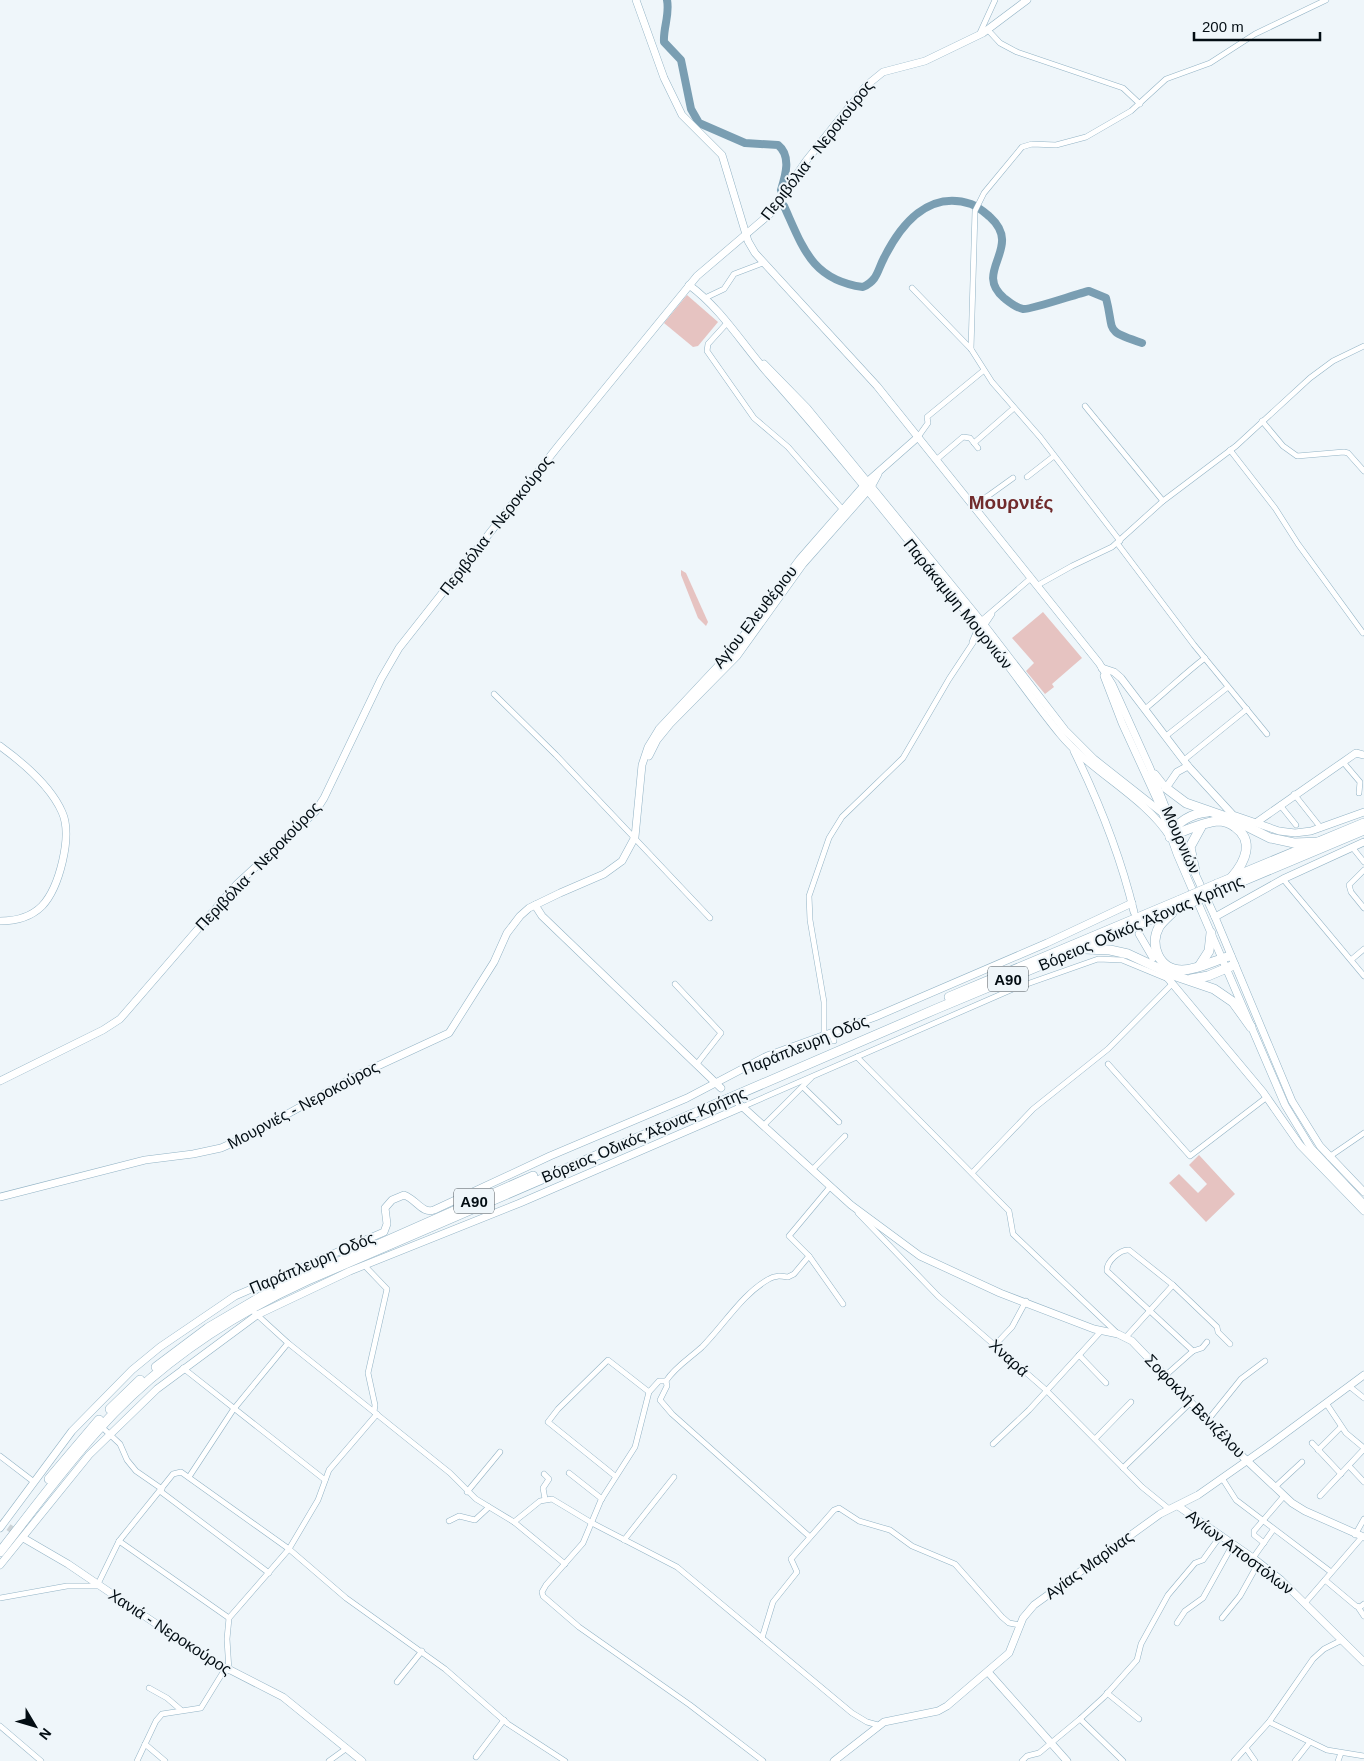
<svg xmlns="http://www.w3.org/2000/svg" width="1364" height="1761" viewBox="0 0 1364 1761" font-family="Arial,sans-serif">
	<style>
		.green { fill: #e6c3c1 }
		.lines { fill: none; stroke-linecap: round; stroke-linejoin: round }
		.river { stroke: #7a9eb2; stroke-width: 8 }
		.secondary-tunnel { stroke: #ccd3d7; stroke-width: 7; stroke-dasharray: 7 3.5; stroke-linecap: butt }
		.street-casing { stroke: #92b3c5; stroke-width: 6 }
		.secondary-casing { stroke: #92b3c5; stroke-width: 8 }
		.highway-casing { stroke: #92b3c5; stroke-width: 10 }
		.street { stroke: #fff; stroke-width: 5 }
		.secondary { stroke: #fff; stroke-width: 7 }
		.highway { stroke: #fff; stroke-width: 9 }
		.highway-bridge-casing { stroke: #92b3c5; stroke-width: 10; stroke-linecap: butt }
		.highway-bridge { stroke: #fff; stroke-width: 9 }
		.labels { text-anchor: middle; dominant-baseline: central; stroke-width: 4; stroke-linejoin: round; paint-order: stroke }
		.shield { fill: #eff6fa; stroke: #4a5358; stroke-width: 1 }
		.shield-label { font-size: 15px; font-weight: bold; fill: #030d13 }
		.street-label { font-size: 16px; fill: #030d13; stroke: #eff6fa }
		.quarter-label { font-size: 19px; font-weight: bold; fill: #712b2c; stroke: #eff6fa }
	</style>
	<rect width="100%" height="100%" fill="#eff6fa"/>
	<g class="green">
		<polygon points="687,295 718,322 698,346 693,347 664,323"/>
		<polygon points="681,570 686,573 708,622 706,626 698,618 681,575"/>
		<polygon points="1043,612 1082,658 1052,684 1054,687 1045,694 1026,671 1034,663 1012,638"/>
		<polygon points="1199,1155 1235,1194 1206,1222 1169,1183 1179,1174 1198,1193 1207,1184 1189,1165"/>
	</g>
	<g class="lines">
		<g class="river">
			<path d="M 667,0 C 670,15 663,28 664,42 L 681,60 L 691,109 L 699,123 L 745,143 L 778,145 C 792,156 785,177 781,190"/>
			<path d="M 784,206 C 803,248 812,280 863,287 C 878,280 877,271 884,258 C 901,224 929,190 971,204 C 979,207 984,212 990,217 C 1024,248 972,271 1004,298 C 1009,302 1016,308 1023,309 C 1031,310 1076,294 1089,291 L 1106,298 C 1115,332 1103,330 1142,343"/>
		</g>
		<polyline class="secondary-tunnel" points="0,1521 18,1534"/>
		<defs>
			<g id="street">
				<polyline points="988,30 1000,43 1017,52 1123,88 1140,104"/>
				<polyline points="979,35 995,0"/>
				<polyline points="912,288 971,349 992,382 1040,437 1120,541"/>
				<polyline points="705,298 724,289 734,274 763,263"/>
				<polyline points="727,323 708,344 707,351 754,418 788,447 843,510"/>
				<polyline points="971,349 975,211 984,193 1022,147 1032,144 1056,145 1086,137 1131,111 1166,79 1210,63 1255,34 1326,0"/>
				<polyline points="1085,406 1163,501"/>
				<polyline points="1262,421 1283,446 1297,456 1344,452 1348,453 1364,471"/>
				<polyline points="918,437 928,423 927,417 983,371"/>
				<polyline points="974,443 1014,408"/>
				<polyline points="1230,450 1275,508 1298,544 1363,633"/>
				<polyline points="936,460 963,437 970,438 978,448"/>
				<polyline points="1027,477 1054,456"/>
				<polyline points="971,503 988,496 1013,478"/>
				<polyline points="1117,543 1194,645 1267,734"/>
				<polyline points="1038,585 1072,566 1112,547 1163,501 1236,446 1310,378 1333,361 1364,346"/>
				<polyline points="972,642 981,621 1031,578"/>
				<polyline points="494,694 556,755 710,918"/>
				<path d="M 1145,709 C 1166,692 1184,674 1205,658"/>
				<polyline points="1166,736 1228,687"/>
				<polyline points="1184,760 1247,709"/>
				<polyline points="1343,762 1360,782 1359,793"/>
				<polyline points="1294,794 1321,828"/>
				<polyline points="1280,805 1296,825"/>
				<polyline points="1352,847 1364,862"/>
				<polyline points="1364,870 1349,885 1351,892 1364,908"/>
				<polyline points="1283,879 1364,976"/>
				<polyline points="1351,960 1364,949"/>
				<polyline points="675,984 721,1033 696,1065"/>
				<polyline points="831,1033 834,1041"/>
				<polyline points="824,1036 824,1002 810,920 809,896 829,838 842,817 903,758 949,679 992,614"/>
				<polyline points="857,1057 1009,1211 1013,1234 1117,1333"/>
				<polyline points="1108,1064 1190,1156 1267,1097"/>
				<polyline points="803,1087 839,1122"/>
				<polyline points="742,1107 1013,989 1098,959 1122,960 1168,979"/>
				<polyline points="763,1126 811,1078"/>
				<polyline points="1329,1157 1364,1133"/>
				<polyline points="812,1170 845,1136"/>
				<polyline points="972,1173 1033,1109 1108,1049 1172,984"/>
				<polyline points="858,1213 938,1296 1046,1390 1142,1487 1169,1509"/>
				<polyline points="809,1256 843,1304"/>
				<polyline points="364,1265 387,1289 368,1373 375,1405 374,1412"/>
				<polyline points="254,1312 288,1343 450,1473 476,1499 514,1522 565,1564"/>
				<polyline points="1126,1337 1173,1285"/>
				<polyline points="995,1345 1012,1327 1026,1301"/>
				<path d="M 1193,1351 L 1107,1271 C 1106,1262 1120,1249 1129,1250 L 1173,1285 L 1217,1327 L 1218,1332 L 1230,1344"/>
				<polyline points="1079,1355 1106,1383"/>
				<polyline points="183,1368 325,1480"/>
				<polyline points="1166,1375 1193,1351 1202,1348 1207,1342"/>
				<path d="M 666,1381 C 675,1367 690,1358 702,1347 C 724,1325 742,1294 769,1279 C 775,1275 781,1276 788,1277 L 794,1274 L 809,1256 L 789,1236 L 830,1187"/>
				<polyline points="1349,1386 1364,1398"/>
				<polyline points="649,1392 635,1447 601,1500 583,1543 546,1585 542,1592 543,1596 579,1627 690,1705 763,1761"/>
				<polyline points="1326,1403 1346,1433 1364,1448"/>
				<polyline points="1208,1420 1241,1379 1265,1361"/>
				<polyline points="105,1430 120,1444 127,1460 136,1471 162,1489"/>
				<polyline points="1095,1439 1131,1402"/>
				<polyline points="1312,1443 1341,1474"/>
				<polyline points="993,1444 1029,1410 1101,1331"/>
				<polyline points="1318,1450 1341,1427"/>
				<polyline points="0,1456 34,1482"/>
				<polyline points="1349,1466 1364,1482"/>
				<polyline points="1123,1468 1191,1402"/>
				<polyline points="569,1473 602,1499"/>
				<polyline points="544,1474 549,1479 543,1488 545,1499"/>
				<polyline points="615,1476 548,1422 558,1409 608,1360 649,1392 659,1381 666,1381 667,1386 660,1400 672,1414 810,1537"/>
				<polyline points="189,1477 233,1410 288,1343"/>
				<polyline points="1222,1478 1236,1500 1331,1572"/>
				<polyline points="1275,1487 1302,1462"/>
				<polyline points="160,1491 269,1573"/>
				<polyline points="467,1492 500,1452"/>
				<polyline points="1320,1496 1364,1449"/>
				<polyline points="449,1521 459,1516 475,1520 489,1507"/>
				<polyline points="514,1522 540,1501 552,1499 592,1523 677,1567 852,1713 867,1722 878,1725"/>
				<polyline points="1355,1535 1364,1519"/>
				<polyline points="624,1540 674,1477"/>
				<polyline points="119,1541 229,1618"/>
				<polyline points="1264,1543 1254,1535 1254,1531 1284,1496"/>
				<polyline points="1253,1558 1273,1530"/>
				<polyline points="1325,1580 1356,1606 1360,1607 1364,1604"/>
				<polyline points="0,1598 67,1586 97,1586 119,1541 173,1474 181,1472 289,1549 346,1598 445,1669 508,1724 565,1761"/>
				<polyline points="1305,1603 1362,1537"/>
				<polyline points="1358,1607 1364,1616"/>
				<polyline points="1222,1618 1240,1596 1259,1562"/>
				<polyline points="1177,1623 1185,1611 1203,1598 1233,1544"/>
				<polyline points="762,1638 773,1602 797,1572 791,1559 834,1510 839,1508 859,1521 890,1530 912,1546 955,1564 1002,1617 1009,1623 1020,1625"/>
				<polyline points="229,1671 227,1639 229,1618 289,1549 318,1500 329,1470 377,1414"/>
				<polyline points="397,1682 422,1651"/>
				<polyline points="149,1688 167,1698 181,1710"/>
				<polyline points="1107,1693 1139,1719"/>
				<polyline points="1080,1719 1123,1761"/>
				<polyline points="1269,1722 1327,1750 1364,1756"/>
				<polyline points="0,1726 41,1761"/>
				<polyline points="145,1744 165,1761"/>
				<polyline points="1246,1748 1255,1761"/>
				<polyline points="476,1757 504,1720"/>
				<polyline points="137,1761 156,1721 162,1714 201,1708 225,1669"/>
				<polyline points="329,1761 347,1748"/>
				<polyline points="1022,1761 1027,1756 1039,1753 1080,1719 1104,1697 1137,1660 1141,1644 1168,1595 1195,1563 1203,1560 1221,1535"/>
				<polyline points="1234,1761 1269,1722 1313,1659 1324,1649 1342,1640"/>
				<polyline points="1295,1761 1310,1742"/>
				<polyline points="1338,1761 1341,1753"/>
			</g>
			<g id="secondary">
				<polyline points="636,0 664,78 682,115 722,155 748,241 755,253 877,386 1099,663 1112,684 1150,768 1170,819 1215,917 1292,1101 1320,1146 1364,1192"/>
				<path d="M 689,285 C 723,310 744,347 772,378 C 845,460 913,547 982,632 C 1009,665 1033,701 1060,734 C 1091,772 1145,797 1170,837"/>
				<polyline points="764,364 807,408 981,621 1065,730 1094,759 1170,819"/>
				<polyline points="1102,668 1114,672 1121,678 1188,766 1233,815 1279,831 1295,833 1311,831 1364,812"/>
				<polyline points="1104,676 1122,723 1160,806 1177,854 1285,1105 1311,1148 1364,1204"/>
				<path d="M 0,746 C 22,762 51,787 62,812 C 73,836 59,888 42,906 C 30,918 16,921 0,921"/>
				<path d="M 1074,751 C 1100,804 1120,854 1134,912"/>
				<polyline points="649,756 657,740 670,724 737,656 803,564 871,487 878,474"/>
				<polyline points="1155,774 1166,788 1177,772 1188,766"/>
				<polyline points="1257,822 1343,762 1356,753 1364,755"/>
				<polyline points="535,905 542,916 721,1088"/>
				<polyline points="1215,917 1283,879 1364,842"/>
				<polyline points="1139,934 1153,958"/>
				<polyline points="1166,976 1263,1092 1300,1145 1364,1211"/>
				<polyline points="0,1081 103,1030 120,1019 236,885 315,812 324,798 381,679 399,648 559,445 697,276 771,213 806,161 867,85 883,72 925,61 983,33 1027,0"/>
				<polyline points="735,1100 851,1205 920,1256 1000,1293 1094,1329 1118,1334 1132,1341 1242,1456 1292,1503 1305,1511 1364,1537"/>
				<polyline points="0,1197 145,1160 193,1154 221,1148 246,1137 356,1076 449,1033 494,962 507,933 520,916 529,908 560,893 604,874 622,861 635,837 642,765 648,747 659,729 732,651 799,560 867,482 918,437"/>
				<polyline points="1178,1506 1253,1558 1281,1580 1364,1662"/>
				<path d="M 0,1528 L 72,1431 L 132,1370 L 160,1347 L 235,1296 L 384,1232 L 387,1224 L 385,1208 L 392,1200 L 404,1195 C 416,1199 422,1214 434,1210 L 550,1156 L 687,1098 L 767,1056 L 875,1017 L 1047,943 L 1132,903"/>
				<polyline points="25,1539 68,1564 205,1657 283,1697 362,1761"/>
				<polyline points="0,1565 89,1455 157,1389 257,1315 350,1271 520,1203 742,1107"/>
				<polyline points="988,1672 1067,1761"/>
				<polyline points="834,1761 884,1722 938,1711 947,1706 1009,1653 1023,1618 1034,1605 1160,1514 1198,1495 1268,1446 1364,1375"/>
			</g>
			<g id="highway">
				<polyline points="1166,788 1186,803 1232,819 1270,838 1294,843 1320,842"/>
				<path d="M 1170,837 C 1183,831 1203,823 1217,821 C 1224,821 1230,823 1235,827 C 1255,841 1245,862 1232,877"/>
				<path d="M 1170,837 C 1175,822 1193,813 1208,812"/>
				<polyline points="1195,871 1190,847 1201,827"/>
				<polyline points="1217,884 1364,823"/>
				<polyline points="1219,891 1364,830"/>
				<path d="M 1172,913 C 1168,917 1162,922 1159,927 C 1149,945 1159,970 1182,970 C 1198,970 1215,960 1230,956"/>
				<polyline points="1085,949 1110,950 1128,954 1173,975 1214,989 1233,1002 1251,1027"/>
				<polyline points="1200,965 1209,951 1211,933"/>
				<polyline points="1191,979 1208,976 1234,965"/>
				<polyline points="949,997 1180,900"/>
				<polyline points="156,1367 208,1328 264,1295 533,1176"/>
				<polyline points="110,1409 140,1380"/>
				<polyline points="49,1479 99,1420"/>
				<path d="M 0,1552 C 32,1511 63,1469 98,1430 C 156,1365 229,1316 308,1280 L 936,1009 L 1185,905"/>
			</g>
		</defs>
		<use href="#street" class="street-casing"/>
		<use href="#secondary" class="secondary-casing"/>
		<use href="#highway" class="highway-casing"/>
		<use href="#street" class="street"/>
		<use href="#secondary" class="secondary"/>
		<use href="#highway" class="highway"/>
		<defs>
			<g id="highway-bridge">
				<polyline points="1180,900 1217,884"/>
				<polyline points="1185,905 1219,891"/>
			</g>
		</defs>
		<use href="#highway-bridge" class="highway-bridge-casing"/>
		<use href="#highway-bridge" class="highway-bridge"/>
	</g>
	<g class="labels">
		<g class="shield">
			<rect x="988" y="966.5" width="40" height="25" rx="4"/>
			<rect x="454" y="1188.5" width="40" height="25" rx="4"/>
		</g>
		<g class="shield-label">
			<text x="1008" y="979">Α90</text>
			<text x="474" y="1201">Α90</text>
		</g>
		<g class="street-label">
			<text transform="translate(817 150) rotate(-52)">Περιβόλια - Νεροκούρος</text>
			<text transform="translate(496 525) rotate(-52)">Περιβόλια - Νεροκούρος</text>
			<text transform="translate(958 604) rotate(51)">Παράκαμψη Μουρνιών</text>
			<text transform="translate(755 617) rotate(-52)">Αγίου Ελευθέριου</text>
			<text transform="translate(1181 840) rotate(66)">Μουρνιών</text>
			<text transform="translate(258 866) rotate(-46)">Περιβόλια - Νεροκούρος</text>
			<text transform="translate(1141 923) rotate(-23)">Βόρειος Οδικός Άξονας Κρήτης</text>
			<text transform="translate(805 1045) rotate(-22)">Παράπλευρη Οδός</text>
			<text transform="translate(303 1105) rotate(-28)">Μουρνιές - Νεροκούρος</text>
			<text transform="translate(644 1135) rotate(-23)">Βόρειος Οδικός Άξονας Κρήτης</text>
			<text transform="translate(312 1263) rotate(-23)">Παράπλευρη Οδός</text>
			<text transform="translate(1009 1358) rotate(42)">Χναρά</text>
			<text transform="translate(1195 1406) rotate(46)">Σοφοκλή Βενιζέλου</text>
			<text transform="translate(1240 1552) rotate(37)">Αγίων Αποστόλων</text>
			<text transform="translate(1089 1565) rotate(-36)">Αγίας Μαρίνας</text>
			<text transform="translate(170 1632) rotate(33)">Χανιά - Νεροκούρος</text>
		</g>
		<g class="quarter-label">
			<text x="1011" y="502">Μουρνιές</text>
		</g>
	</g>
	<g transform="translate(35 1726) rotate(128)" stroke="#eff6fa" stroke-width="4" paint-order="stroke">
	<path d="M0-4L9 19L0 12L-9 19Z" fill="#030d13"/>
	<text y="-8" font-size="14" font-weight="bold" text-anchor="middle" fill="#030d13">N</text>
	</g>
	<path d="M1194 32v8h126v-8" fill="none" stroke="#030d13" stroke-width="2.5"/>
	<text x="1202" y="32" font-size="15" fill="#030d13" stroke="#eff6fa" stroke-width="4" paint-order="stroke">200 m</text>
</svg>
